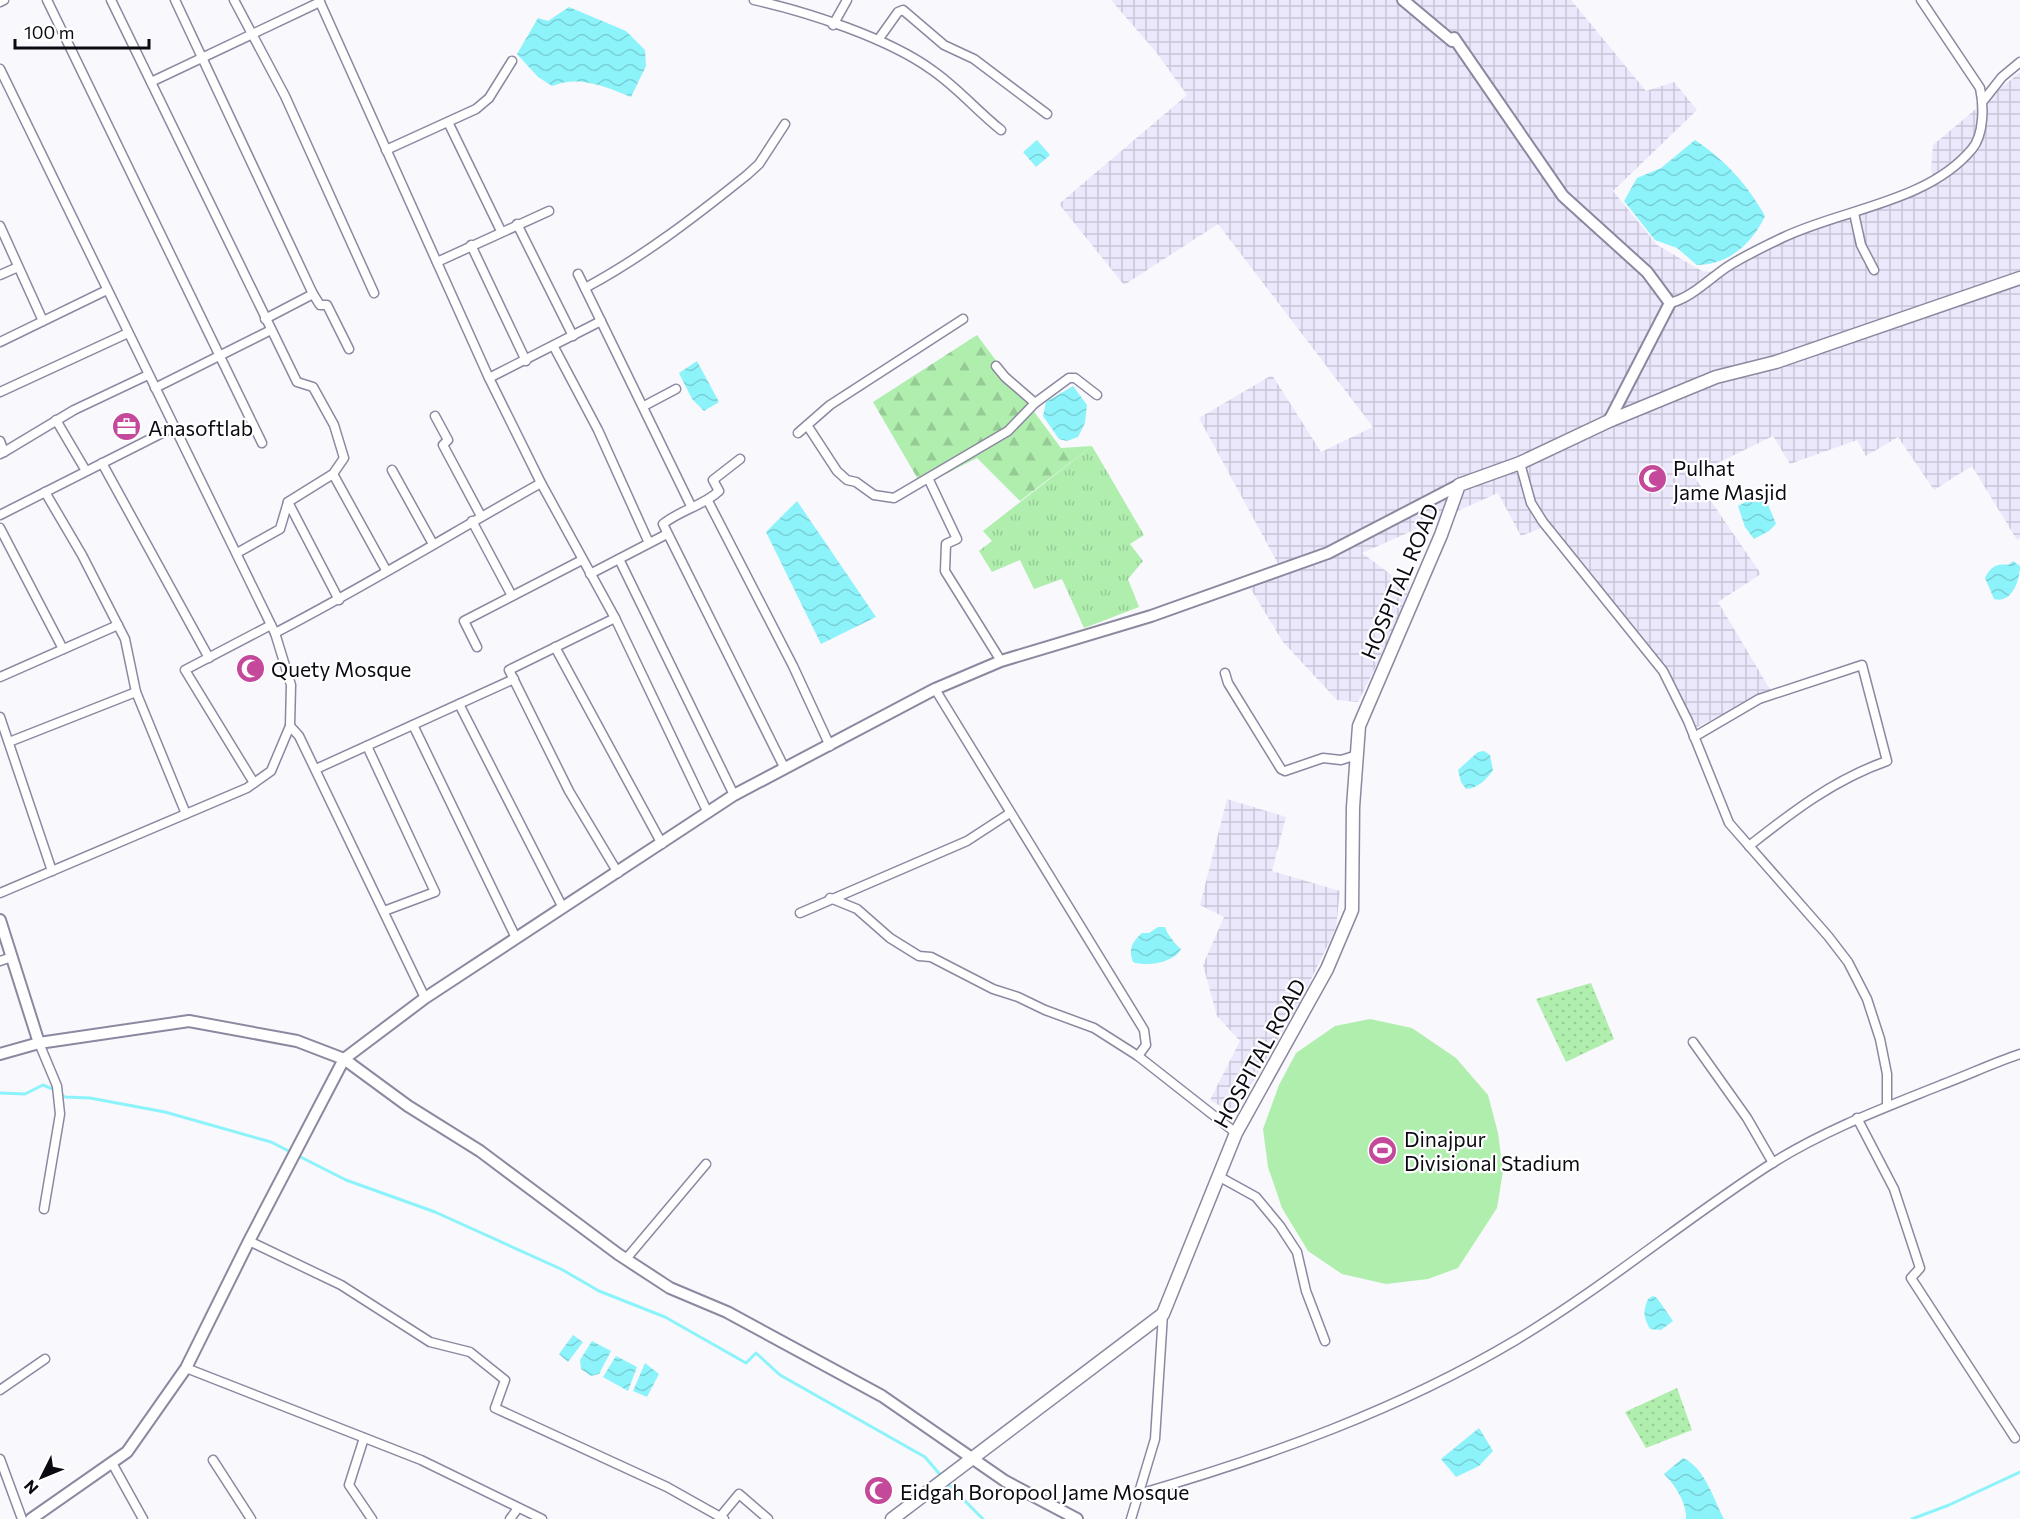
<svg xmlns="http://www.w3.org/2000/svg" width="2020" height="1519" viewBox="0 0 2020 1519" font-family="Commissioner,sans-serif">
	<style>
		.industrial { fill: url(#industrial-grid) }
		.grass { fill: url(#grass-tufts) }
		.forest { fill: url(#forest-firs) }
		.park { fill: url(#park-dots) }
		.garden { fill: #b0eeae }
		.water { fill: url(#water-waves) }
		.lines { fill: none; stroke-linecap: round; stroke-linejoin: round }
		.stream { stroke: #8df3fb; stroke-width: 3 }
		.minor-casing { stroke: #8c88a0; stroke-width: 11 }
		.tertiary-casing { stroke: #8c88a0; stroke-width: 14 }
		.secondary-casing { stroke: #8c88a0; stroke-width: 15 }
		.minor { stroke: #fff; stroke-width: 8 }
		.tertiary { stroke: #fff; stroke-width: 10 }
		.secondary { stroke: #fff; stroke-width: 12 }
		.labels { text-anchor: middle; dominant-baseline: central; stroke-width: 4.5; stroke-linejoin: round; paint-order: stroke }
		.poi-label { font-size: 21px; fill: #0b0a12; stroke: #fff; text-anchor: start }
		.street-label { font-size: 21px; fill: #0b0a12; stroke: #fff }
	</style>
	<defs>
		<pattern id="industrial-grid" width="8" height="8" patternUnits="userSpaceOnUse" patternTransform="scale(1.5)"><rect width="8" height="8" fill="#ebe8fc"/><path d="M0 4h8M4 0v8" fill="none" stroke="#c8c6d7"/></pattern>
		<pattern id="grass-tufts" width="24" height="20" patternUnits="userSpaceOnUse" patternTransform="scale(1.5)"><rect width="24" height="20" fill="#b0eeae"/><path d="M3 7l-1-3M5 7V3M7 7l1-3M15 17l-1-3M17 17v-4M19 17l1-3" fill="none" stroke="#96cb95"/></pattern>
		<pattern id="forest-firs" width="22" height="20" patternUnits="userSpaceOnUse" patternTransform="scale(1.5)"><rect width="22" height="20" fill="#b0eeae"/><path d="M5 1l3.5 6h-7zM16 11l3.5 6h-7z" fill="#96cb95"/></pattern>
		<pattern id="park-dots" width="8" height="8" patternUnits="userSpaceOnUse" patternTransform="scale(1.5)"><rect width="8" height="8" fill="#b0eeae"/><path d="M2 2h.1M6 6h.1" fill="none" stroke="#96cb95" stroke-width="1.8" stroke-linecap="round"/></pattern>
		<pattern id="water-waves" width="16" height="10" patternUnits="userSpaceOnUse" patternTransform="scale(1.5)"><rect width="16" height="10" fill="#8df3fb"/><path d="M0 5q4-4 8 0t8 0" fill="none" stroke="#78cfd6"/></pattern>
	</defs>
	<rect width="100%" height="100%" fill="#f8f8fd"/>
	<g class="industrial">
		<polygon points="1111,0 1571,0 1646,91 1674,82 1697,110 1613,191 1657,245 1702,271 1712,272 1790,238 1936,181 1931,170 1933,145 2020,72 2020,538 2017,540 1972,466 1934,490 1898,437 1866,456 1857,440 1790,464 1773,436 1693,475 1761,574 1718,602 1771,691 1695,728 1665,668 1650,646 1551,524 1521,536 1498,493 1362,553 1409,588 1394,630 1358,702 1337,700 1283,642 1249,586 1282,571 1199,418 1272,375 1321,452 1373,427 1218,224 1124,285 1059,204 1187,95 1156,52"/>
		<polygon points="1227,799 1286,817 1272,871 1340,891 1336,928 1300,1002 1234,1114 1210,1100 1240,1041 1217,1016 1203,965 1224,917 1200,905"/>
	</g>
	<polygon class="grass" points="1092,446 1144,535 1130,544 1143,561 1128,579 1139,607 1084,628 1062,579 1034,589 1020,560 992,572 979,551 992,541 983,531"/>
	<polygon class="forest" points="977,335 1061,448 1092,446 1020,501 977,458 922,486 873,402"/>
	<g class="park">
		<polygon points="1591,983 1614,1039 1566,1062 1536,999"/>
		<polygon points="1677,1388 1692,1430 1646,1448 1625,1412"/>
	</g>
	<polygon class="garden" points="1370,1019 1412,1028 1456,1058 1488,1095 1498,1133 1503,1171 1497,1208 1458,1268 1428,1279 1386,1284 1342,1274 1308,1251 1282,1208 1268,1167 1263,1129 1279,1085 1296,1053 1335,1026"/>
	<g class="water">
		<path d="M 569,7 L 626,31 L 645,50 L 646,66 L 631,97 C 605,87 580,75 552,86 L 538,77 L 517,54 L 538,18 L 548,21 Z"/>
		<polygon points="1037,140 1050,155 1036,167 1023,152"/>
		<path d="M 1695,140 C 1726,161 1747,184 1765,216 C 1752,244 1728,265 1697,265 L 1677,248 L 1655,240 L 1624,201 L 1637,178 L 1661,168 Z"/>
		<polygon points="697,361 719,402 704,411 692,399 679,373"/>
		<polygon points="1073,386 1087,405 1085,423 1078,437 1067,441 1059,439 1043,416 1046,402"/>
		<polygon points="1765,497 1776,524 1769,531 1754,539 1745,527 1738,506 1749,500"/>
		<polygon points="797,501 876,617 821,644 766,532"/>
		<path d="M 2013,561 L 2020,566 C 2020,580 2012,604 1994,599 L 1985,578 C 1990,567 1997,563 2008,565 Z"/>
		<path d="M 1484,751 L 1490,755 L 1493,770 C 1487,779 1477,789 1466,789 L 1461,782 L 1458,770 L 1478,752 Z"/>
		<path d="M 1158,927 L 1165,927 C 1167,934 1175,944 1181,949 C 1174,963 1146,967 1133,962 C 1128,949 1132,942 1142,933 L 1149,933 Z"/>
		<path d="M 1653,1296 L 1657,1298 L 1673,1321 L 1661,1330 L 1650,1329 C 1643,1316 1643,1312 1648,1299 Z"/>
		<polygon points="573,1335 583,1342 568,1362 559,1354"/>
		<polygon points="592,1341 611,1351 599,1374 591,1376 581,1369 580,1360"/>
		<polygon points="616,1356 637,1367 628,1391 603,1377"/>
		<polygon points="645,1363 659,1374 647,1397 633,1391"/>
		<polygon points="1479,1428 1493,1451 1479,1466 1456,1477 1441,1459"/>
		<path d="M 1683,1458 C 1705,1468 1713,1498 1724,1519 L 1686,1519 C 1687,1503 1675,1485 1664,1474 Z"/>
	</g>
	<g class="lines">
		<g class="stream">
			<polyline points="0,1093 25,1094 43,1085 55,1090"/>
			<polyline points="60,1094 65,1097 90,1098 165,1112 271,1142 346,1180 435,1212 561,1269 599,1291 665,1317 746,1363 756,1353 780,1375 925,1457 943,1478"/>
			<polyline points="947,1483 983,1519"/>
			<polyline points="1912,1519 1949,1505 2020,1472"/>
		</g>
		<defs>
			<g id="minor">
				<polyline points="47,0 262,443"/>
				<polyline points="111,0 297,382 313,387 334,425 344,458 333,474 288,502 280,529 237,553"/>
				<polyline points="175,0 313,294 320,305 327,305 349,349"/>
				<polyline points="234,0 285,96 374,293"/>
				<polyline points="319,0 489,378 541,483"/>
				<path d="M 754,0 C 808,12 888,38 932,70 C 958,88 977,111 1001,130"/>
				<polyline points="0,2 4,0"/>
				<polyline points="833,25 847,0"/>
				<polyline points="878,40 898,12 903,10 944,45 974,59 1047,114"/>
				<polyline points="0,69 275,633 291,685 290,726"/>
				<polyline points="151,82 320,2"/>
				<polyline points="1983,101 2002,77 2020,62"/>
				<polyline points="448,122 501,231"/>
				<polyline points="386,150 476,109 489,98 512,61"/>
				<polyline points="1854,213 1861,245 1874,270"/>
				<polyline points="517,224 573,336"/>
				<polyline points="0,226 43,321"/>
				<polyline points="471,245 526,361"/>
				<polyline points="437,262 549,211"/>
				<polyline points="578,274 691,506"/>
				<polyline points="0,275 18,267"/>
				<path d="M 585,288 C 643,257 696,216 747,175 L 759,164 L 785,124"/>
				<path d="M 1670,303 C 1691,298 1709,279 1727,267 C 1744,256 1765,246 1784,237 C 1843,209 1928,202 1972,149 C 1984,135 1984,106 1980,88 L 1921,0"/>
				<polyline points="265,319 313,294"/>
				<polyline points="0,342 107,290"/>
				<polyline points="554,347 598,430 649,543"/>
				<polyline points="996,366 1005,377 1035,403"/>
				<polyline points="489,378 601,321"/>
				<polyline points="155,388 271,330"/>
				<polyline points="0,392 128,333"/>
				<polyline points="644,406 676,389"/>
				<polyline points="435,416 448,440 443,445 481,516"/>
				<polyline points="56,420 86,471"/>
				<polyline points="807,425 837,471 847,480 856,482 874,495 894,498 1008,431 1035,403 1069,378 1075,378 1097,395"/>
				<polyline points="798,433 830,405 963,319"/>
				<polyline points="0,441 4,452 0,454"/>
				<polyline points="4,452 74,410 148,375"/>
				<path d="M 740,459 L 713,480 L 719,491 C 703,506 682,509 663,524 L 784,767"/>
				<polyline points="102,463 209,658"/>
				<polyline points="1520,463 1531,503 1543,522 1663,671 1688,721 1729,823 1828,936 1848,962 1867,999 1880,1039 1887,1074 1887,1105"/>
				<polyline points="392,470 433,544"/>
				<polyline points="333,474 386,570"/>
				<polyline points="929,480 957,539 946,544 945,571 1001,661"/>
				<polyline points="45,492 82,555 125,639 136,692 186,814"/>
				<polyline points="708,501 793,666 830,746"/>
				<polyline points="288,502 339,600"/>
				<polyline points="0,515 174,427"/>
				<polyline points="472,521 512,596"/>
				<polyline points="0,528 63,649"/>
				<polyline points="619,559 734,795"/>
				<polyline points="590,574 667,534"/>
				<polyline points="615,618 509,670 569,791 618,873"/>
				<path d="M 275,633 C 366,586 452,533 541,483 L 615,618 L 708,813"/>
				<polyline points="477,647 464,621 582,560"/>
				<polyline points="555,647 662,844"/>
				<polyline points="1225,673 1228,683 1281,769 1285,771 1323,758 1341,760 1357,755"/>
				<polyline points="0,677 118,625"/>
				<polyline points="935,689 1144,1030 1146,1045 1138,1056"/>
				<polyline points="459,704 563,908"/>
				<polyline points="0,717 52,871"/>
				<polyline points="413,725 516,938"/>
				<path d="M 1694,737 L 1759,699 L 1862,665 L 1887,761 C 1835,779 1792,812 1749,846"/>
				<polyline points="9,742 136,692"/>
				<polyline points="367,746 435,892 384,911"/>
				<polyline points="316,769 514,679"/>
				<polyline points="254,783 185,670 271,625"/>
				<polyline points="0,893 247,788 271,771 290,726 299,736 425,998"/>
				<polyline points="830,898 857,909 890,938 919,956 931,957 993,989 1018,997 1045,1010 1094,1028 1138,1056 1236,1133"/>
				<polyline points="800,913 967,841 1010,813"/>
				<polyline points="0,961 12,957"/>
				<polyline points="1693,1042 1747,1118 1773,1163"/>
				<polyline points="39,1043 57,1086 60,1114 44,1209"/>
				<polyline points="1857,1118 1894,1189 1920,1268 1911,1278 2015,1438"/>
				<polyline points="1218,1176 1256,1197 1280,1226 1297,1252 1306,1291 1325,1341"/>
				<polyline points="249,1241 341,1285 430,1342 470,1352 505,1380 495,1408 667,1487 724,1519"/>
				<polyline points="626,1259 706,1164"/>
				<polyline points="186,1368 421,1460 542,1519"/>
				<polyline points="0,1390 45,1359"/>
				<polyline points="364,1438 349,1485 372,1519"/>
				<polyline points="0,1459 22,1519"/>
				<polyline points="213,1460 251,1519"/>
				<polyline points="112,1463 143,1519"/>
				<path d="M 1139,1494 C 1270,1456 1398,1410 1516,1340 C 1606,1286 1686,1218 1774,1162 C 1827,1129 1884,1108 1941,1085 C 1968,1075 1993,1063 2020,1054"/>
				<polyline points="720,1517 739,1494 768,1519"/>
				<polyline points="510,1519 518,1508"/>
				<polyline points="1131,1519 1155,1439 1163,1314"/>
			</g>
			<g id="tertiary">
				<polyline points="1403,0 1452,41 1454,38 1563,196 1647,272 1670,303 1609,421"/>
				<polyline points="0,920 39,1043"/>
				<polyline points="0,1054 39,1043 189,1021 297,1041 344,1059 408,1106 480,1151 618,1254 670,1288 727,1312 882,1396 1005,1481 1077,1519"/>
				<polyline points="31,1519 127,1452 186,1368 249,1241 344,1059 425,998 734,795 935,689 1001,661 1151,616 1328,553 1459,485"/>
			</g>
			<polyline id="secondary" points="892,1519 1163,1314 1236,1133 1327,969 1352,910 1353,807 1359,726 1441,535 1459,485 1520,463 1609,421 1716,377 1776,362 2020,278"/>
		</defs>
		<use href="#minor" class="minor-casing"/>
		<use href="#tertiary" class="tertiary-casing"/>
		<use href="#secondary" class="secondary-casing"/>
		<use href="#minor" class="minor"/>
		<use href="#tertiary" class="tertiary"/>
		<use href="#secondary" class="secondary"/>
	</g>
	<defs>
		<symbol id="office-disc" viewBox="-11 -11 22 22"><circle r="9.5" fill="#c4499a" stroke="#fff"/><path d="M-6-3h4V-5.5h4V-3h4V5H-6ZM-1-4.5V-3h2v-1.5ZM-6 0V1H6V0Z" fill="#fff"/></symbol>
		<symbol id="mosque-disc" viewBox="-11 -11 22 22"><circle r="9.5" fill="#c4499a" stroke="#fff"/><path d="M3.5-4.9A6 6 0 1 0 3.5 4.9A5 5 0 1 1 3.5-4.9Z" fill="#fff"/></symbol>
		<symbol id="stadium-disc" viewBox="-11 -11 22 22"><circle r="9.5" fill="#c4499a" stroke="#fff"/><path d="M0-5a6.5 5 0 1 0 0 10a6.5 5 0 1 0 0-10ZM-3.5-1.8h7v3.6h-7Z" fill="#fff"/></symbol>
	</defs>
	<g fill-rule="evenodd">
		<use href="#office-disc" x="110" y="410" width="33" height="33"/>
		<use href="#mosque-disc" x="1636" y="462" width="33" height="33"/>
		<use href="#mosque-disc" x="234" y="652" width="33" height="33"/>
		<use href="#stadium-disc" x="1366" y="1134" width="33" height="33"/>
		<use href="#mosque-disc" x="862" y="1474" width="33" height="33"/>
	</g>
	<g class="labels">
		<g class="poi-label">
			<text x="148" y="427">Anasoftlab</text>
			<text x="1673" y="467">Pulhat<tspan x="1673" dy="24">Jame Masjid</tspan></text>
			<text x="271" y="668">Quety Mosque</text>
			<text x="1404" y="1138">Dinajpur<tspan x="1404" dy="24">Divisional Stadium</tspan></text>
			<text x="900" y="1491">Eidgah Boropool Jame Mosque</text>
		</g>
		<g class="street-label">
			<text transform="translate(1399 581) rotate(-67)">HOSPITAL ROAD</text>
			<text transform="translate(1259 1053) rotate(-61)">HOSPITAL ROAD</text>
		</g>
	</g>
	<g transform="translate(42 1477) rotate(227)" stroke="#ffffff" stroke-width="4.5" paint-order="stroke">
	<path d="M0-4.5L10 22L0 15L-10 22Z" fill="#0b0a12"/>
	<text y="-9" font-size="16" font-weight="bold" text-anchor="middle" fill="#0b0a12">N</text>
	</g>
	<path d="M15 39v9h134v-9" fill="none" stroke="#0b0a12" stroke-width="3"/>
	<text x="24" y="39" font-size="18" fill="#0b0a12" stroke="#ffffff" stroke-width="4.5" paint-order="stroke">100 m</text>
</svg>
